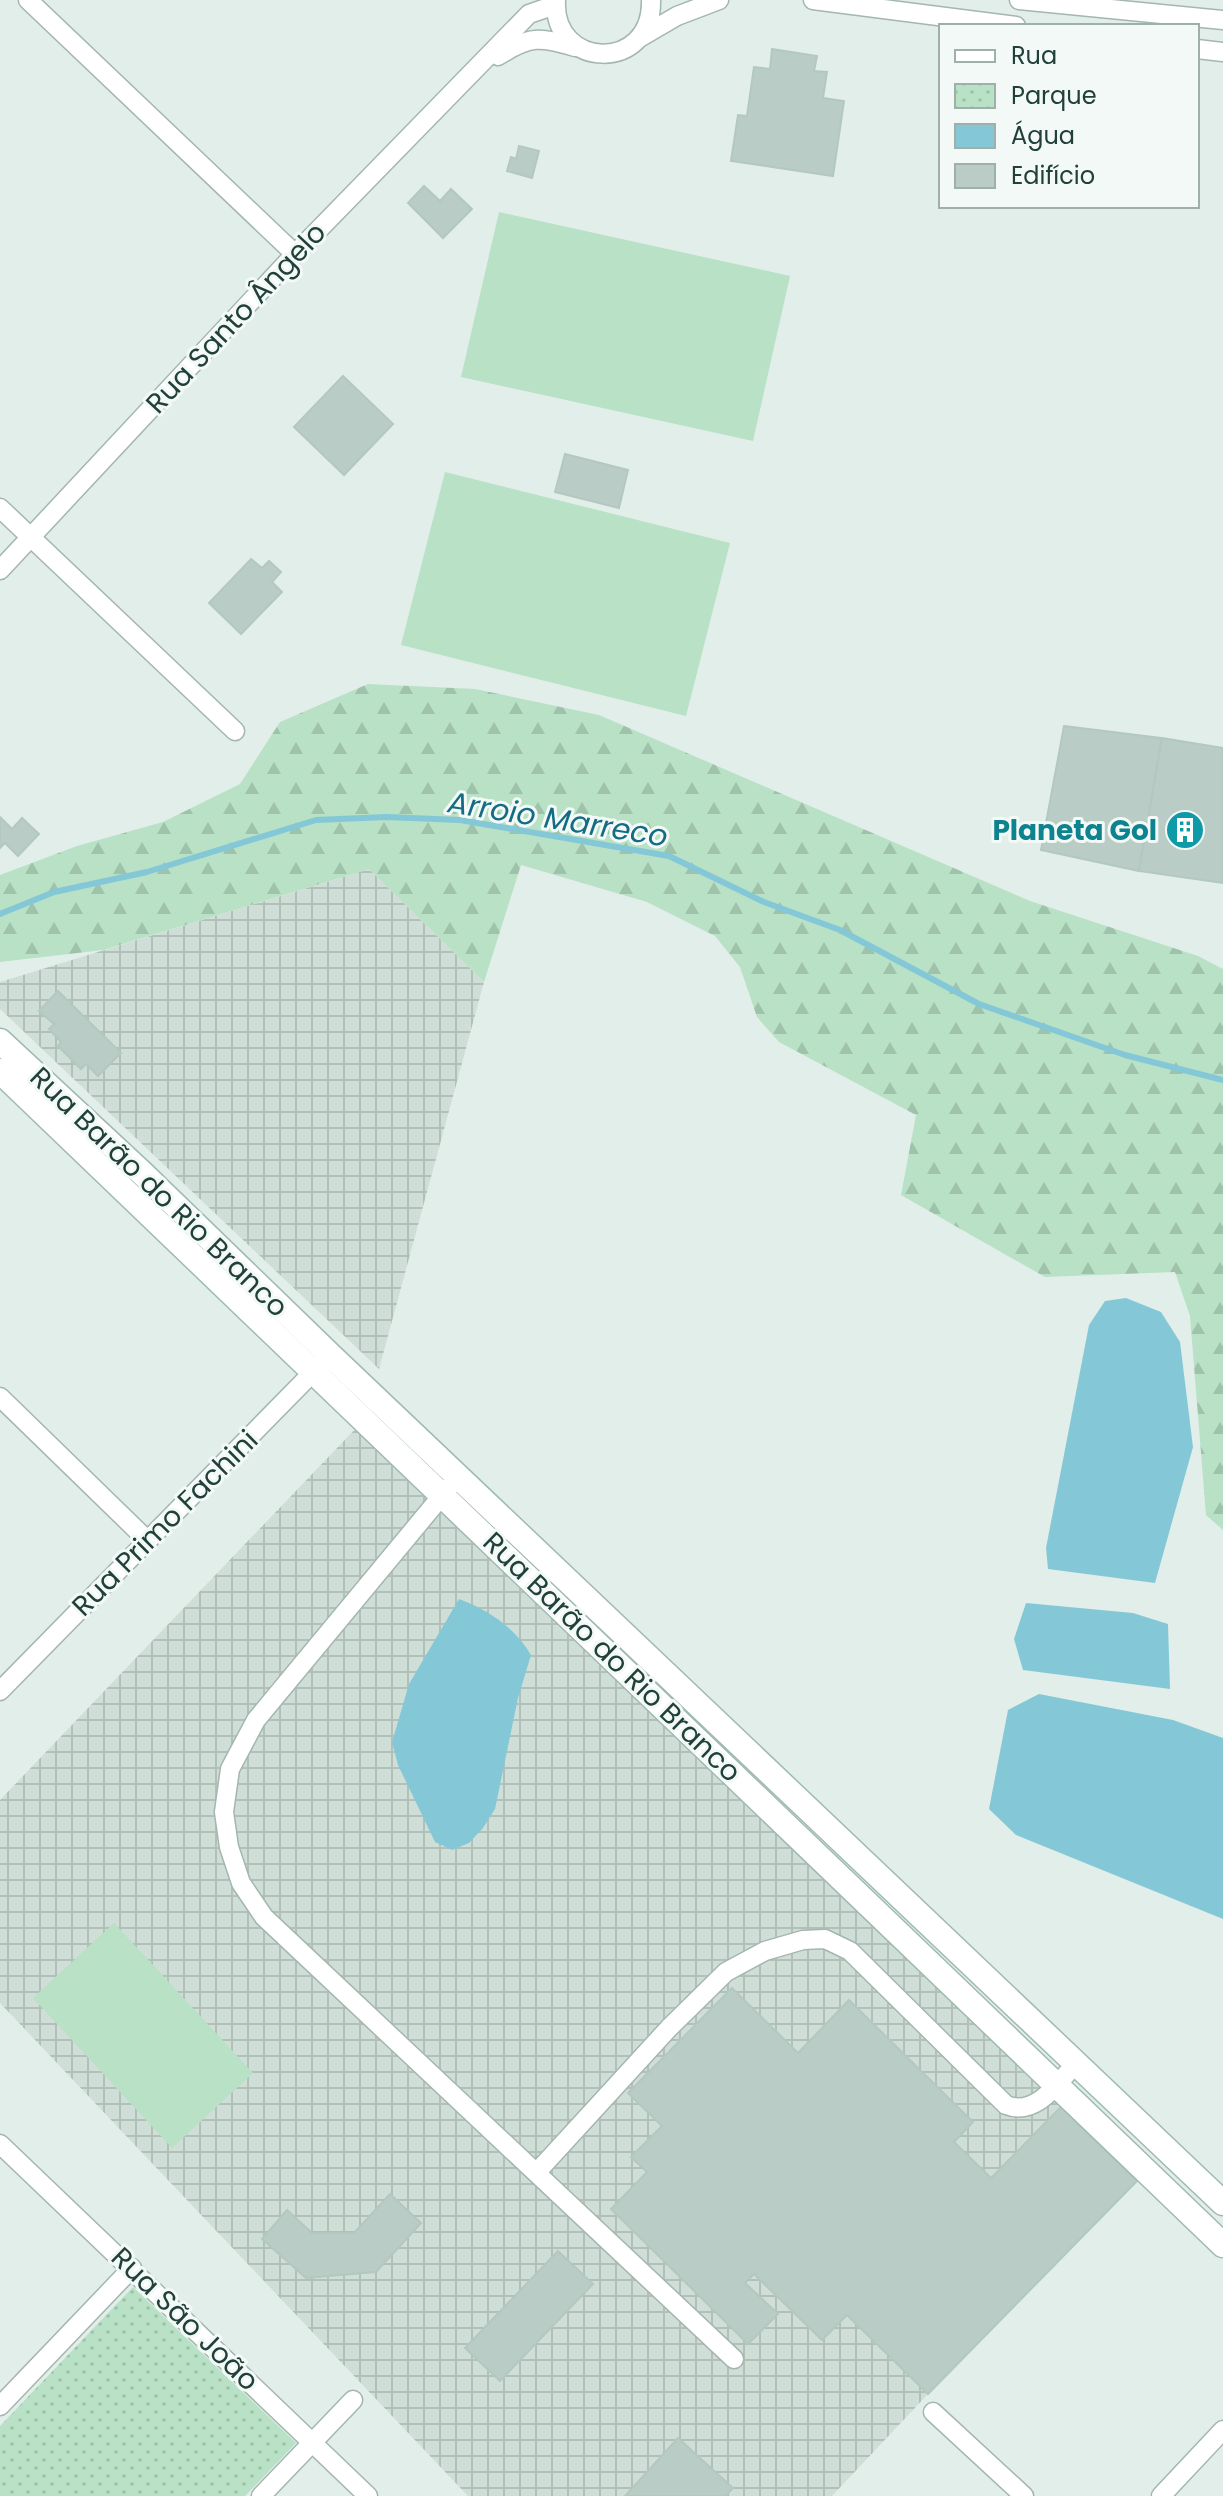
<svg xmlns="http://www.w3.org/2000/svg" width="1223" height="2496" viewBox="0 0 1223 2496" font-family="Poppins,sans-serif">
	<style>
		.industrial { fill: url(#industrial-grid) }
		.forest { fill: url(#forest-firs) }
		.park { fill: url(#park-dots) }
		.pitch { fill: #b8e1c5 }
		.water { fill: #84c8d8 }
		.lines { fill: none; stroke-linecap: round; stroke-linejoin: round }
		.stream { stroke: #84c8d8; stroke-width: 6 }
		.building { fill: #b9ccc5; stroke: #b3c8c0; stroke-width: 2 }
		.street-casing { stroke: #a4b6b1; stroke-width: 21 }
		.secondary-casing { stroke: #9fbab2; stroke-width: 27 }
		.street { stroke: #fff; stroke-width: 18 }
		.secondary { stroke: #fff; stroke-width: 24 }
		.labels { text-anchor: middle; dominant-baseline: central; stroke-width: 6; stroke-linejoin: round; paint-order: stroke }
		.street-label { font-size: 28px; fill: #204039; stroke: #f3f9f6 }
		.culture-label { font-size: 28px; font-weight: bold; fill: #0d838f; stroke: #f3f9f6; text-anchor: end }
		.water-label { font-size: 30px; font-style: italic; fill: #136c83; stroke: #f3f9f6 }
	</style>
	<defs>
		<pattern id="industrial-grid" width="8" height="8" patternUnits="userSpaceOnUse" patternTransform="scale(2)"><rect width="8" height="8" fill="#d0ded8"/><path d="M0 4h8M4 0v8" fill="none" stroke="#b2c0ba"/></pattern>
		<pattern id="forest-firs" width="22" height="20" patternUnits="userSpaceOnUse" patternTransform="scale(2)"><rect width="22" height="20" fill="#b8e1c5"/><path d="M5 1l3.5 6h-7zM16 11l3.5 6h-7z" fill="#9ec2aa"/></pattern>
		<pattern id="park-dots" width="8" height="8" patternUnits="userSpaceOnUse" patternTransform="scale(2)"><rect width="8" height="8" fill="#b8e1c5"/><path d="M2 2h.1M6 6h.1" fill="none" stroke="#9ec2aa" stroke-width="1.8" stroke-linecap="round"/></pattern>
	</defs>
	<rect width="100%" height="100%" fill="#e2eee9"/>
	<g class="industrial">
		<polygon points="369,869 484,982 379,1369 0,1009 0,982"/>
		<polygon points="360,1424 1137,2181 928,2394 832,2496 468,2496 0,2003 0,1800"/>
	</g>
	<polygon class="forest" points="368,684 475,689 599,715 1030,901 1198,956 1223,969 1223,1530 1206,1515 1190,1316 1175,1272 1045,1277 901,1195 916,1115 779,1042 757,1017 740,967 715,936 647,902 521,865 484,982 369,869 103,950 0,962 0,875 77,846 163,822 240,784 280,722"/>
	<polygon class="park" points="133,2287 296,2443 245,2496 0,2496 0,2426"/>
	<g class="pitch">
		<polygon points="499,212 790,276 753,441 461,377"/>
		<polygon points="445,472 730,543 686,716 401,645"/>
		<polygon points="114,1923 253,2073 172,2148 33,1998"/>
	</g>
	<g class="water">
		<polygon points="1126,1298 1161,1312 1180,1342 1193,1447 1155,1583 1048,1569 1046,1548 1089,1325 1105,1301"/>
		<path d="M 459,1599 C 489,1610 515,1628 531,1655 L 518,1698 L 495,1809 L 483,1828 L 469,1843 L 452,1850 L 435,1842 L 398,1765 L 392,1742 L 409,1684 Z"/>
		<polygon points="1026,1603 1133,1613 1168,1624 1170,1689 1023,1670 1014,1639"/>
		<polygon points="1039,1694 1173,1720 1223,1738 1223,1919 1016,1835 989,1809 1008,1710"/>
	</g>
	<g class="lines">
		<polyline class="stream" points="0,914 54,892 147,872 316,820 386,817 460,820 669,856 764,902 840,930 979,1004 1125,1055 1223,1080"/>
	</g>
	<g class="building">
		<polygon points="772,49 817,56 814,71 827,72 823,98 844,101 833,176 731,161 738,115 747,116 754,67 770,69"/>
		<polygon points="519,146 539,151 532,178 507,171 511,157 516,159"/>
		<polygon points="424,186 440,201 451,189 472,209 443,238 408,203"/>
		<polygon points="343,376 393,424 344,475 294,427"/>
		<polygon points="565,454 628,470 619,508 555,492"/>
		<polygon points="251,559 262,568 269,561 281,572 272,582 282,592 241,634 209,603"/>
		<polygon points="1064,726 1162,738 1139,871 1041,850"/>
		<polygon points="1162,738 1223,748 1223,883 1139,871"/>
		<polygon points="0,817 12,829 22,818 39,834 18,856 5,843 0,848"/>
		<polygon points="58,991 121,1053 98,1076 86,1064 81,1069 58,1046 61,1042 49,1029 54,1024 39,1011"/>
		<polygon points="732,1988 798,2053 849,2000 973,2122 954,2142 991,2178 1061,2107 1137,2181 928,2394 847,2315 822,2340 754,2274 745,2283 778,2314 748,2344 611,2209 647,2172 631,2157 662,2126 628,2093"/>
		<polygon points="390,2194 421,2223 376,2272 306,2278 262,2239 287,2210 312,2233 354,2233"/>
		<polygon points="558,2251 593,2284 500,2381 465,2348"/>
		<polygon points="678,2438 733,2488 725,2496 625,2496"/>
	</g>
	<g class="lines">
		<defs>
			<g id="street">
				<polyline points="28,0 295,254"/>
				<path d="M 556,0 C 552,70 653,73 651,0"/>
				<polyline points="813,0 1016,26"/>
				<polyline points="1019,0 1223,20"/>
				<polyline points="641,37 677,16 719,0"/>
				<polyline points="1197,49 1223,52"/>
				<path d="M 498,56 C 531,35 539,37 575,47"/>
				<polyline points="0,508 235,731"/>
				<polyline points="0,570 295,254 529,14 555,5"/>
				<polyline points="0,1397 148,1541"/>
				<polyline points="449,1487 256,1720 230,1769 224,1812 229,1847 241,1883 264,1917 734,2359"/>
				<polyline points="0,1691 322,1363"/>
				<polyline points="0,2144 368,2496"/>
				<path d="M 537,2172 L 669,2028 L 726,1972 L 765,1951 L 803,1940 L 825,1939 L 850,1951 L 1006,2105 C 1036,2117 1058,2083 1076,2063"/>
				<polyline points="0,2406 132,2268"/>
				<polyline points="933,2412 1024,2496"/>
				<polyline points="261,2496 353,2400"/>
				<polyline points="1161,2496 1223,2430"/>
			</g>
			<g id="secondary">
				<polyline points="0,1041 142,1173 330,1355 1223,2203"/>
				<polyline points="0,1071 1223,2245"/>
			</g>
		</defs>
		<use href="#street" class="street-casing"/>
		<use href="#secondary" class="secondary-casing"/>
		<use href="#street" class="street"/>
		<use href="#secondary" class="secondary"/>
	</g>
	<defs>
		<symbol id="building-disc" viewBox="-11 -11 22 22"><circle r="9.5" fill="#0f9aa8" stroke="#f3f9f6"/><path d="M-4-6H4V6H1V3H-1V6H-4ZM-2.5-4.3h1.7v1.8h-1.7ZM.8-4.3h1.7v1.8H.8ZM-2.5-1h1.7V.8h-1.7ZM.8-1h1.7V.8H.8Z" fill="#fff"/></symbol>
	</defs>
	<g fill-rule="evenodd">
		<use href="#building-disc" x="1163" y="808" width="44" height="44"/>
	</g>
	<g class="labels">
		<g class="street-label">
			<text transform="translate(236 318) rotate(-47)">Rua Santo Ângelo</text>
			<text transform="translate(159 1192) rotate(44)">Rua Barão do Rio Branco</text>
			<text transform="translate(165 1523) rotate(-45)">Rua Primo Fachini</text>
			<text transform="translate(612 1657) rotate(44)">Rua Barão do Rio Branco</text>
			<text transform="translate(185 2319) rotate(44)">Rua São João</text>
		</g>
		<g class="culture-label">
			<text x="1157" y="830">Planeta Gol</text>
		</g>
		<g class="water-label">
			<text transform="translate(558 819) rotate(9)">Arroio Marreco</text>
		</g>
	</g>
	<rect x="939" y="24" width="260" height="184" fill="#f3f9f6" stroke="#9fafaa" stroke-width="2"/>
	<rect x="955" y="50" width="40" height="12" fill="#ffffff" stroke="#9fafaa" stroke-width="2"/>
	<text x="1011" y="64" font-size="24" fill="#204039">Rua</text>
	<rect x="955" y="84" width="40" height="24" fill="url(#park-dots)" stroke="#9fafaa" stroke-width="2"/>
	<text x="1011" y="104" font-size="24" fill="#204039">Parque</text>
	<rect x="955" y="124" width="40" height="24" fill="#84c8d8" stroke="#9fafaa" stroke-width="2"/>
	<text x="1011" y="144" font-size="24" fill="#204039">Água</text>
	<rect x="955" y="164" width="40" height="24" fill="#b9ccc5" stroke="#9fafaa" stroke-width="2"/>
	<text x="1011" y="184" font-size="24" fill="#204039">Edifício</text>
</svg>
